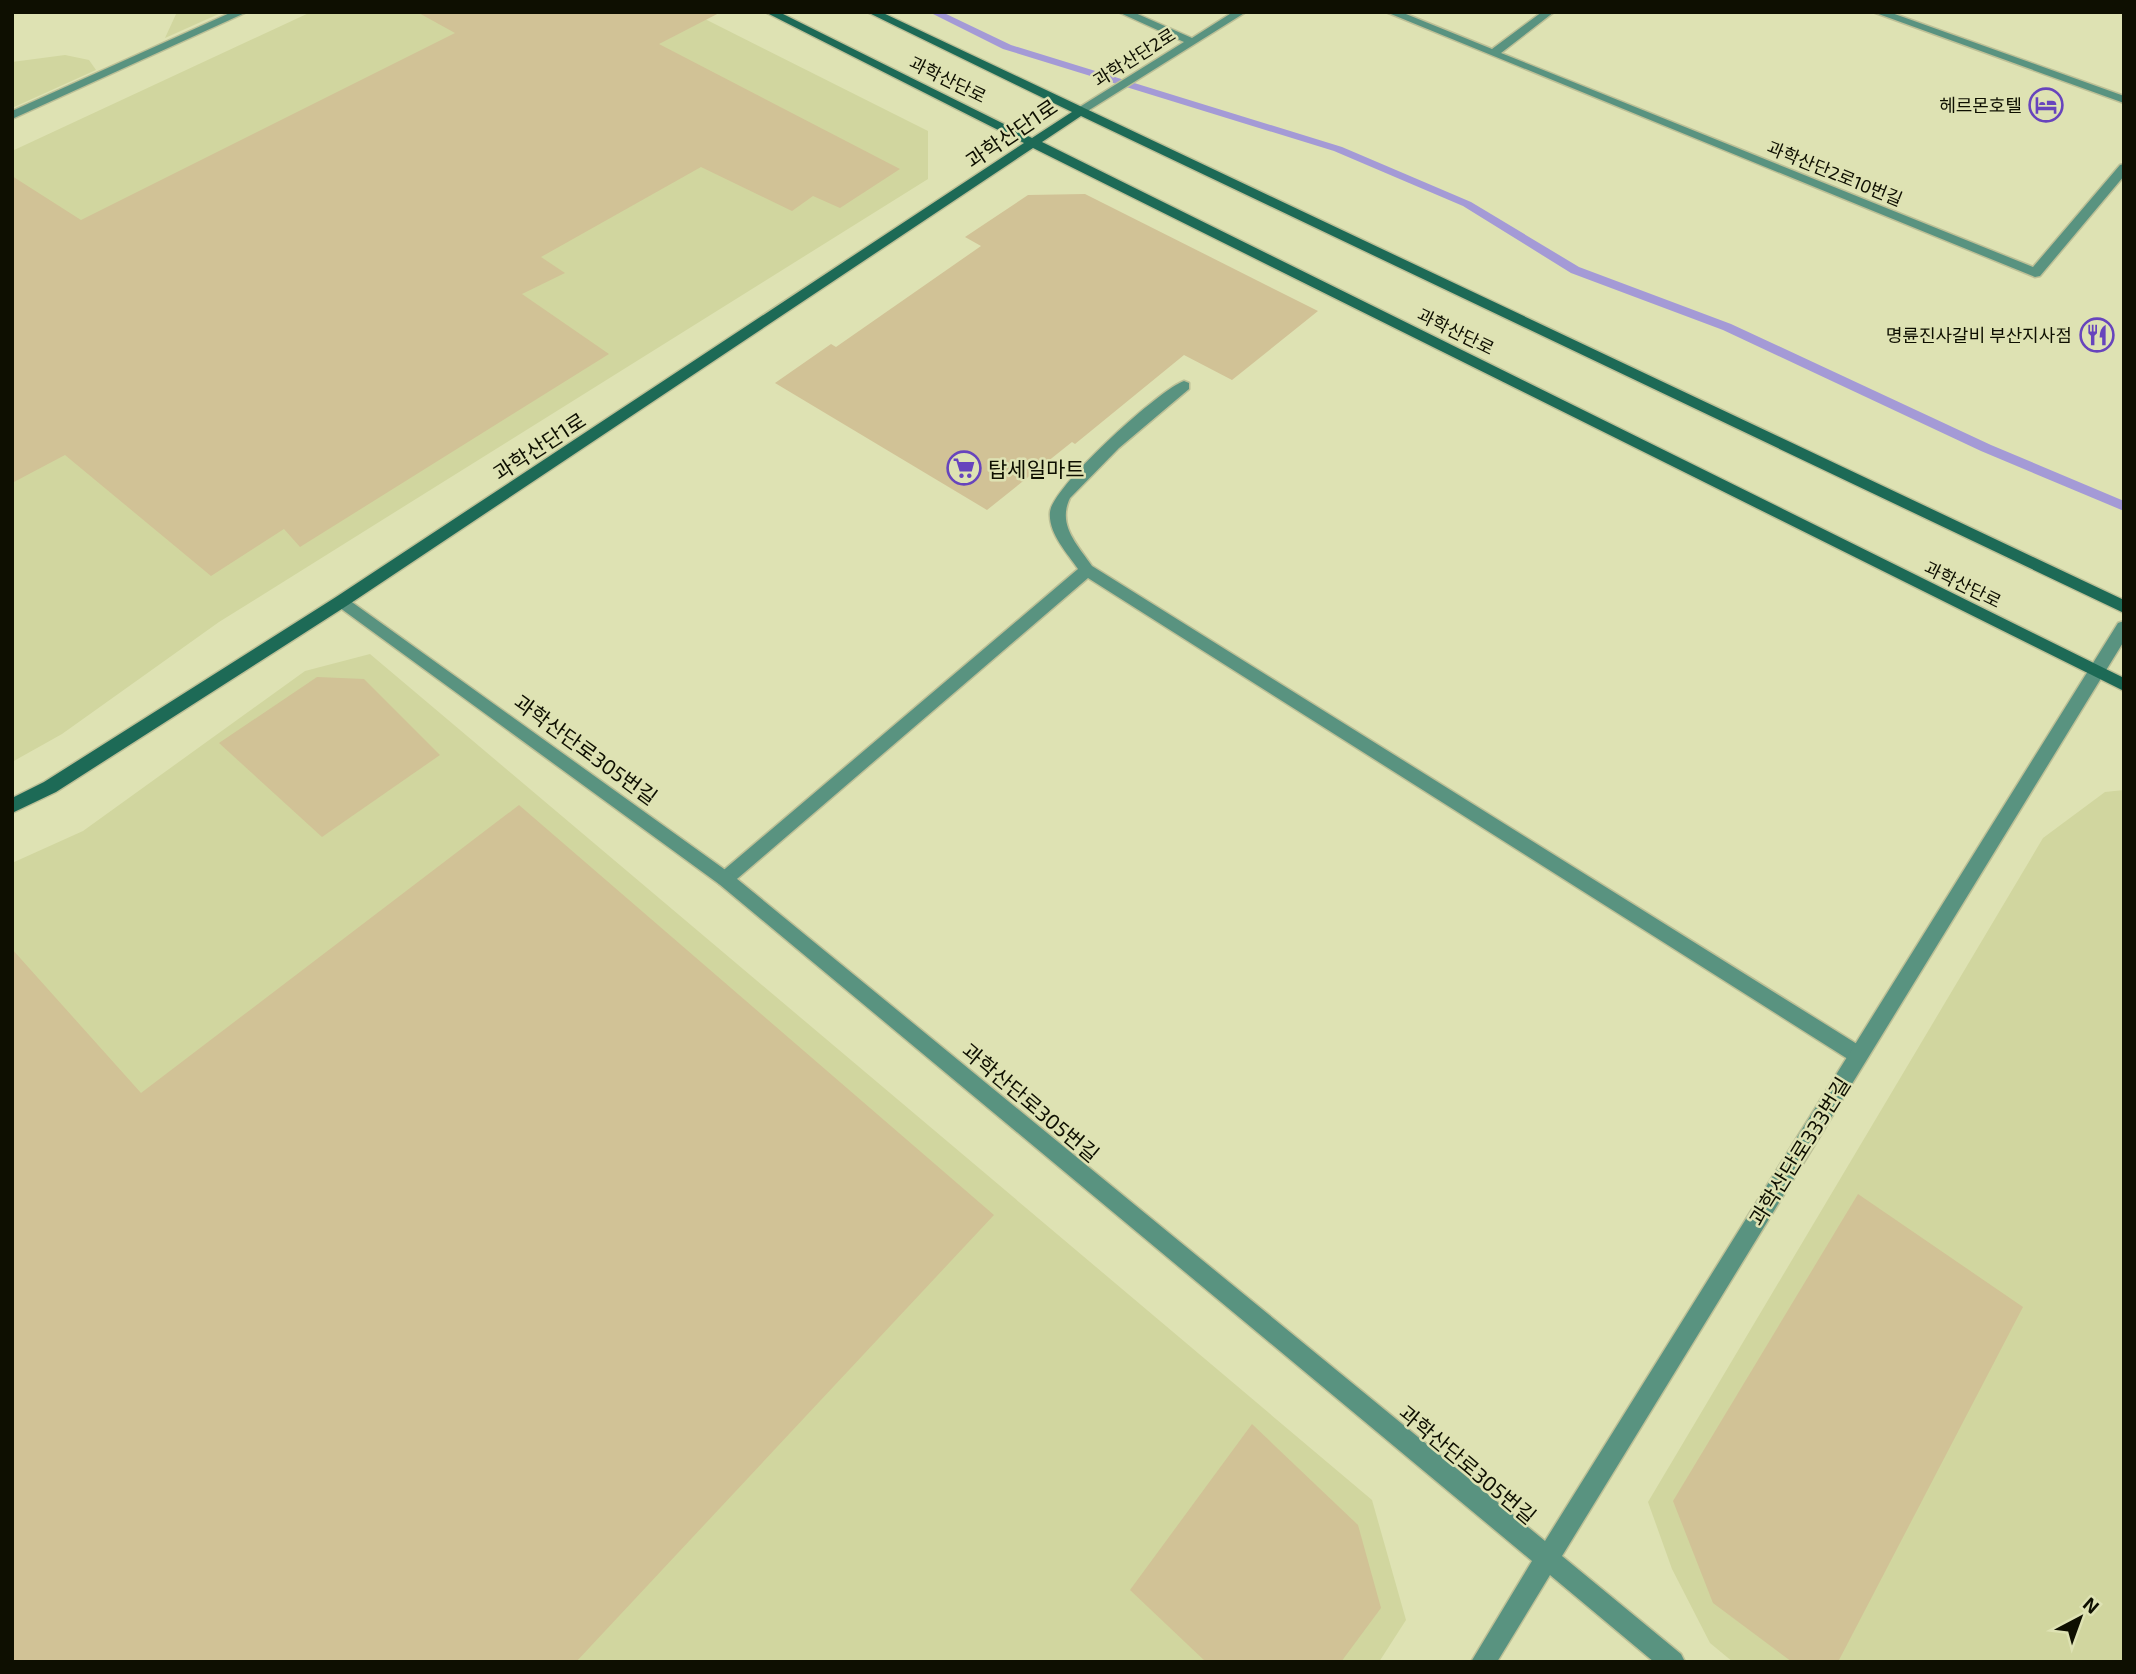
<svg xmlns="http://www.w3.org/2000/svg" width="2136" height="1674" viewBox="0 0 2136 1674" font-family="'Exo 2','Noto Sans KR',sans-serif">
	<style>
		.built { fill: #d1d69f }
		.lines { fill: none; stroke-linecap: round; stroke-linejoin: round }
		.stream { fill: #a49ad6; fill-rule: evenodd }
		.building { fill: #d1c296 }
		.lane-casing { stroke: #bdc097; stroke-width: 3 }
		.street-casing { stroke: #bdc097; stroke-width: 3 }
		.secondary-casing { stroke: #bdc097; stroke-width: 3 }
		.lane { fill: #599380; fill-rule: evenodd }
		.street { fill: #599380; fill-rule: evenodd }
		.secondary { fill: #1d6a56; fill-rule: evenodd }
		.labels { text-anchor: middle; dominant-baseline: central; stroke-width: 5; stroke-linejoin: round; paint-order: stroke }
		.far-street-label { font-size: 18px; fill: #0e0f01; stroke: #dee2b3 }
		.far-poi-label { font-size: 18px; fill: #0e0f01; stroke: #dee2b3; text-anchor: end }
		.street-label { font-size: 21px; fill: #0e0f01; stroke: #dee2b3 }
		.poi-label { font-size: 21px; fill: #0e0f01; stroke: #dee2b3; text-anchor: start }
	</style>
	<rect width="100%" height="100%" fill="#dee2b3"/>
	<g class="built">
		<polygon points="177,12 223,12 165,38"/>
		<polygon points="311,12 691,12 928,131 928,179 219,622 62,734 12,762 12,151"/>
		<polygon points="65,55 89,60 96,70 12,108 12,62"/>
		<polygon points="370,654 1372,1500 1406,1620 1379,1662 12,1662 12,863 83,831 305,671"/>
		<polygon points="2124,790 2124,1662 1733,1662 1710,1643 1672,1569 1648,1502 2043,838 2105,792"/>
	</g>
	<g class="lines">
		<polygon class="stream" points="929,12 942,12 1011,45 1342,147 1471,202 1579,267 1731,324 1991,445 2124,501 2124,511 1981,451 1723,330 1571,273 1463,206 1334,151 1003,49"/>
	</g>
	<g class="building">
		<polygon points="417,12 721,12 659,44 900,169 840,208 813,196 792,211 701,167 541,257 565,273 522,294 609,354 300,547 284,529 211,576 65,455 12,483 12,176 81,220 455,33"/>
		<polygon points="1085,194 1318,311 1232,380 1184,355 1075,444 1072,442 987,510 775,383 831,344 836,347 981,246 965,237 1028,195"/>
		<polygon points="317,677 364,679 440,755 322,837 219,743"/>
		<polygon points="519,805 994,1215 576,1662 12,1662 12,949 141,1093"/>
		<polygon points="1858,1194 2023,1307 1838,1662 1792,1662 1713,1603 1673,1501"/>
		<polygon points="1252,1424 1358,1525 1381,1608 1341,1662 1206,1662 1130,1590"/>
	</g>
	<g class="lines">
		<defs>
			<path id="lane" d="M 1184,381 L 1189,383 L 1189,389 L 1119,448 L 1070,498 C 1057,525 1077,544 1092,566 L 1865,1049 L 1868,1055 L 1865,1061 L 1858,1064 L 1851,1061 L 1088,578 L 731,884 L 725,886 L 719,884 L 716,879 L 719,874 L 1078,569 C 1067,553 1048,533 1050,512 C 1053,486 1160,389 1184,381 Z"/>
			<g id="street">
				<polygon points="232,12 247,12 12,119 12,111"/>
				<polygon points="1118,12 1133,12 1192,38 1233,12 1246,12 1086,112 1078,112 1078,108 1184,42"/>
				<polygon points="1386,12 1401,12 1492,49 1542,12 1554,12 1501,53 2033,267 2120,165 2124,164 2124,176 2040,276 2035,277"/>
				<polygon points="1873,12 1889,12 2124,96 2124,103"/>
				<polygon points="342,595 731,874 1545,1541 2118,623 2124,621 2124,641 1562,1556 1681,1654 1685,1662 1654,1662 1550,1575 1497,1662 1471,1662 1532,1561 719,884 336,605 334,601"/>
			</g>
			<polygon id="secondary" points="765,12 779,12 1032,138 1072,112 867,12 881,12 2124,600 2124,613 1081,116 1042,142 2124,678 2124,691 1033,148 348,605 56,792 12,813 12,798 44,782 336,597 1024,143"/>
		</defs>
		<use href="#lane" class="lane-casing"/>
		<use href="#street" class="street-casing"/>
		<use href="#secondary" class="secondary-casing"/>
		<use href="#lane" class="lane"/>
		<use href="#street" class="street"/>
		<use href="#secondary" class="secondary"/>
	</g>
	<defs>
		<symbol id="hotel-ring" viewBox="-11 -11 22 22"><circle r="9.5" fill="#dee2b3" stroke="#6744bd" stroke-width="1.5"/><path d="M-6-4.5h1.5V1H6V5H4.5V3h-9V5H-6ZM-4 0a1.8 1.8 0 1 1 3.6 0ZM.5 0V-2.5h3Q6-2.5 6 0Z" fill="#6744bd"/></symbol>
		<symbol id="restaurant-ring" viewBox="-11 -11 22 22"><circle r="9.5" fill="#dee2b3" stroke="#6744bd" stroke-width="1.5"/><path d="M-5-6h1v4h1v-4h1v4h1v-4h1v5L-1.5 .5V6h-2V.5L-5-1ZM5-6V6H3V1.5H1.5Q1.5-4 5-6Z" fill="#6744bd"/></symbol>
		<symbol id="supermarket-ring" viewBox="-11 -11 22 22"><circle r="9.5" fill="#dee2b3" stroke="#6744bd" stroke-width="1.5"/><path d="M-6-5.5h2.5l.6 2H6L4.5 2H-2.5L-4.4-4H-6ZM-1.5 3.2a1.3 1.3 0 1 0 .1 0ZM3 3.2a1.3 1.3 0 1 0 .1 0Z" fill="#6744bd"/></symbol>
	</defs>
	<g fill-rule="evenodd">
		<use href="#hotel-ring" x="2027" y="86" width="38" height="38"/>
		<use href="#restaurant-ring" x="2078" y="316" width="38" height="38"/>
		<use href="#supermarket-ring" x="945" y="449" width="38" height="38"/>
	</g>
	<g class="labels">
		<g class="far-street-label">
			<text transform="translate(1134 57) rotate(-32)">과학산단2로</text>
			<text transform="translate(948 79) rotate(26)">과학산단로</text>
			<text transform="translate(1835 173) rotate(22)">과학산단2로10번길</text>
			<text transform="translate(1456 331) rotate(26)">과학산단로</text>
			<text transform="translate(1963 584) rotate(26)">과학산단로</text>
		</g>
		<g class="far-poi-label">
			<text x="2022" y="105">헤르몬호텔</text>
			<text x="2072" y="335">명륜진사갈비 부산지사점</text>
		</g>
		<g class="street-label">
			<text transform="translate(1011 133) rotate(-34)">과학산단1로</text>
			<text transform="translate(539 446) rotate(-33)">과학산단1로</text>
			<text transform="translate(586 749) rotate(36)">과학산단로305번길</text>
			<text transform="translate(1031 1102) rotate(40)">과학산단로305번길</text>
			<text transform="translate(1799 1151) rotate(-58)">과학산단로333번길</text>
			<text transform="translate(1468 1464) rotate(40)">과학산단로305번길</text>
		</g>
		<g class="poi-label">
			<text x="988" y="468">탑세일마트</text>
		</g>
	</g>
	<rect width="2136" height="1674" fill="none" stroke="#0e0f01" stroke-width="28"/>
	<g transform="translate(2080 1618) rotate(41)" stroke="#dee2b3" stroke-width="5" paint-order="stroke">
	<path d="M0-5L12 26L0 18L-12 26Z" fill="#0e0f01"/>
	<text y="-10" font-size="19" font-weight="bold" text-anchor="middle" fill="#0e0f01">N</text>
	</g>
</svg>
